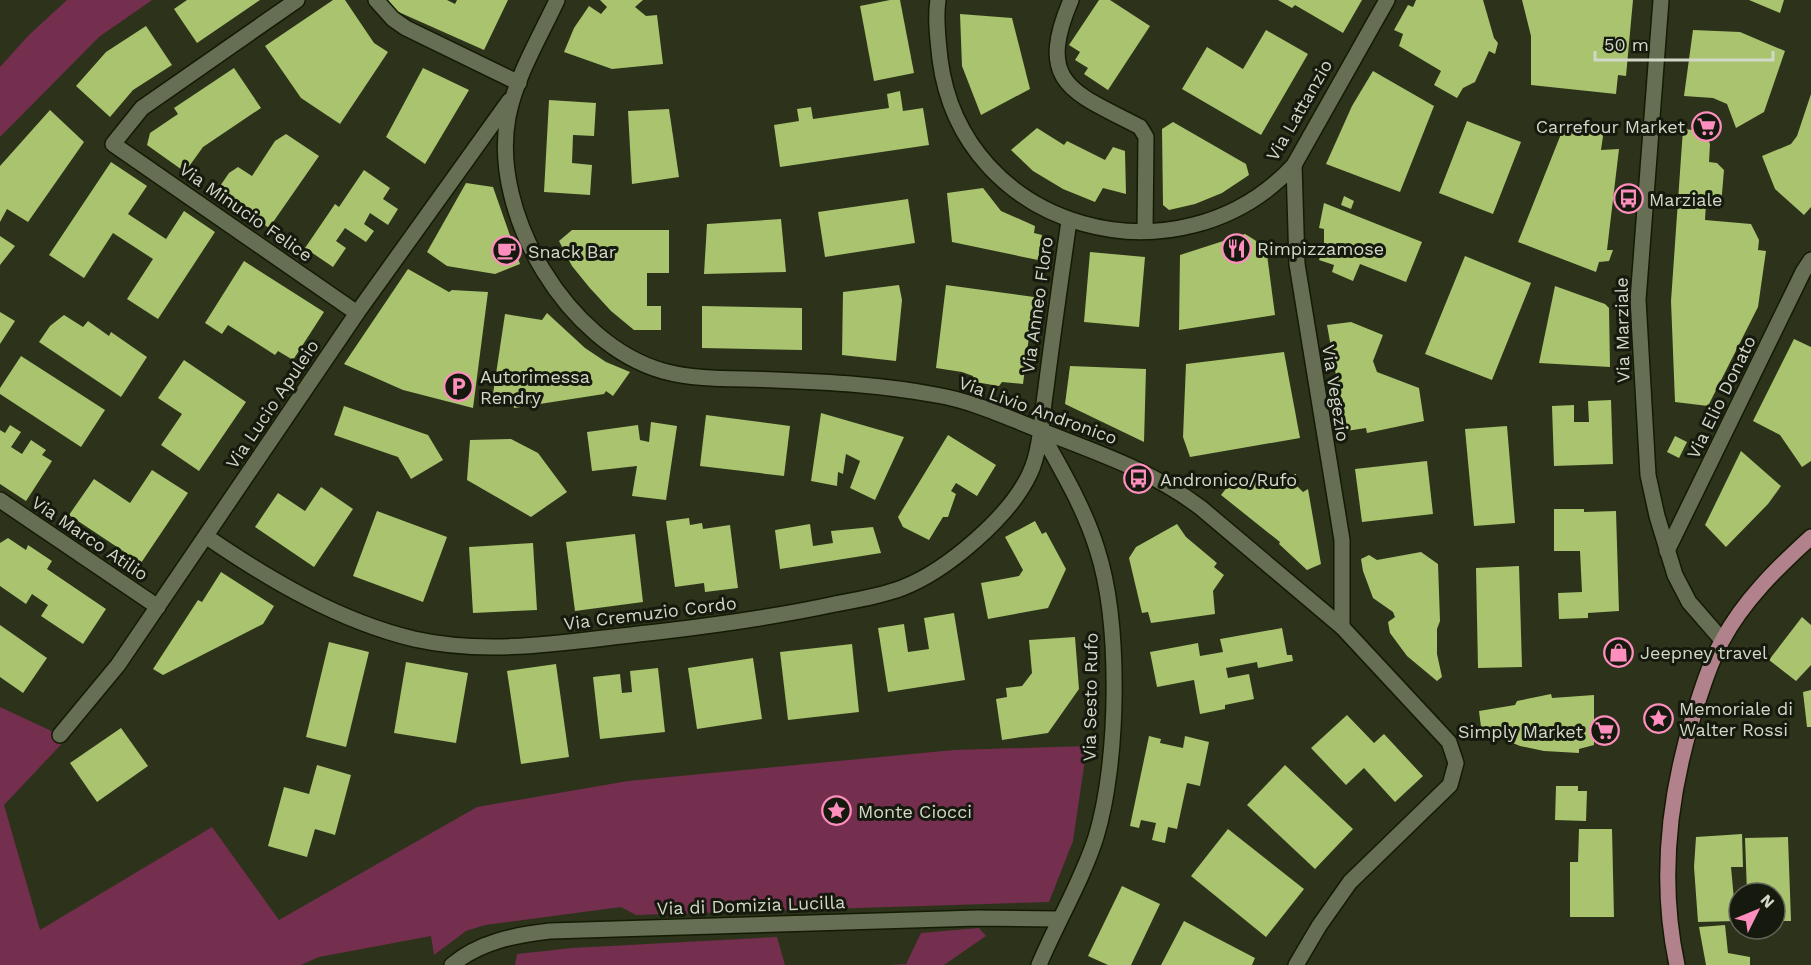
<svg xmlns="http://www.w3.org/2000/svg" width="1811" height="965" viewBox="0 0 1811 965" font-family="'Work Sans',sans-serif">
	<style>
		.green { fill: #742e4e }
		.building { fill: #a9c36f }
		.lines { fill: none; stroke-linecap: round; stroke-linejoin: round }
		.minor-casing { stroke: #141b03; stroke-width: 18 }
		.major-casing { stroke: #141b03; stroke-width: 18 }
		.minor { stroke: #666f53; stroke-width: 15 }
		.major { stroke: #b1828b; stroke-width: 15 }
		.labels { text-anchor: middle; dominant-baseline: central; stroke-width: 6; stroke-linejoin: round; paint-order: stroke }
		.street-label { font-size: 18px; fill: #d2d8c8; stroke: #16190e }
		.poi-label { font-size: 18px; fill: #d2d8c8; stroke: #16190e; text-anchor: start }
	</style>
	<rect width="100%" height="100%" fill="#2c331a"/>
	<g class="green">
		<polygon points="67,0 152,0 99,37 0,137 0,67 29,35"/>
		<polygon points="0,707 60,735 71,734 4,805 40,930 212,827 279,920 477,807 628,781 954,750 1087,746 1073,841 1049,902 636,915 621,907 485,925 466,931 434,955 431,936 319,957 301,965 0,965"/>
		<polygon points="979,928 986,936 944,965 889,965 906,964 921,933"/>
		<polygon points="777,937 785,965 515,965 517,954 572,948"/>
	</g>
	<g class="building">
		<polygon points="187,0 260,0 197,43 174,9"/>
		<polygon points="333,0 345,0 374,43 388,52 340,124 301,98 265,46"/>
		<polygon points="388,0 447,0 455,4 457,0 508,0 484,50 394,10"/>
		<polygon points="600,0 643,0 635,7 646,16 657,15 663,64 612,69 564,52 574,28 589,6 601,14 607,7"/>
		<polygon points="890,0 900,0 914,73 874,81 860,6"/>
		<polygon points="1099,0 1110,0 1150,26 1108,90 1084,74 1088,68 1075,60 1080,52 1069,45"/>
		<polygon points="1278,0 1362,0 1343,33 1295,5 1292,8"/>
		<polygon points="1416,0 1483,0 1494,38 1498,43 1495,54 1489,51 1475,82 1463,88 1457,98 1434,85 1441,71 1399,46 1403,34 1394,30 1408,5 1413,7"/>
		<polygon points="1522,0 1633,0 1626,76 1618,75 1616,94 1531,85 1531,36"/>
		<polygon points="1749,0 1784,0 1780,13"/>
		<polygon points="960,14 1012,18 1030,89 981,115 962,66"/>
		<polygon points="146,26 172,65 133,90 110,117 76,86 106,52"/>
		<polygon points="1266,30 1308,54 1261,135 1182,89 1207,47 1243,69"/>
		<polygon points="1693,30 1740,32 1785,51 1764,112 1736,128 1727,104 1713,98 1684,96"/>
		<polygon points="234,68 261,108 203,147 185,172 147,145 150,133 178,114 174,108"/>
		<polygon points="423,68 469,90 425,164 386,137"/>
		<polygon points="1373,71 1434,106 1400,192 1326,164 1352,106"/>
		<polygon points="900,91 903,111 923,108 929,145 780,167 774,125 799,121 797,109 811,107 813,119 889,108 887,94"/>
		<polygon points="1811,94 1811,207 1804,215 1775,189 1762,156 1791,144 1797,136"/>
		<polygon points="549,100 596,103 594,136 573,135 572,163 592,165 590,195 544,192"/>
		<polygon points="669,109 679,177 632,184 628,111"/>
		<polygon points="50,110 84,142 28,222 7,209 0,222 0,166"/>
		<polygon points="1467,121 1521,142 1493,214 1439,193"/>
		<polygon points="1173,122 1246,164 1249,175 1222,193 1195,204 1169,210 1163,205 1162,129"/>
		<polygon points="1565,124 1604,129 1601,150 1619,149 1607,250 1613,250 1609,261 1599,262 1596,272 1518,242"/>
		<polygon points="1037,128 1064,145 1067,141 1105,160 1113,147 1125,151 1126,194 1103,188 1095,202 1063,189 1033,171 1011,150"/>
		<polygon points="1683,129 1704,131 1710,144 1709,162 1717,163 1724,170 1721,205 1706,203 1705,220 1751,224 1759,240 1758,250 1766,251 1758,307 1708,406 1675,402 1671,301"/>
		<polygon points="286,134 319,156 269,228 216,192 229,173 238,167 252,176 275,141"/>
		<polygon points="111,162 147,186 128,214 166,239 184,211 215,232 158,319 127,299 153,259 113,233 84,278 49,255"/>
		<polygon points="364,170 390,188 383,199 398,209 388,225 370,213 364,224 374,231 366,242 345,228 336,241 346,248 333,267 305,248 335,204 339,207"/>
		<polygon points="466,183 493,187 520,264 495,274 447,266 427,252"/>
		<polygon points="983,188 1001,211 1035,226 1034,233 1042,235 1038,260 952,242 947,193"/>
		<polygon points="1344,196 1354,201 1351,209 1341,205"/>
		<polygon points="908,199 915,243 825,257 818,212"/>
		<polygon points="1324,203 1422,242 1406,282 1360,264 1353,281 1332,272 1334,265 1319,260 1324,245 1324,229 1319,228"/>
		<polygon points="781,219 786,272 704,274 707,224"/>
		<polygon points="572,230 669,230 669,273 647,273 647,306 661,306 661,330 634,330 611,311 589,287 572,266 559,241"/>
		<polygon points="1245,234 1266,247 1275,315 1179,330 1180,255"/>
		<polygon points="0,236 15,246 0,265"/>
		<polygon points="1090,252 1145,257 1139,327 1084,322"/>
		<polygon points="1465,256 1531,283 1492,380 1425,354"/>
		<polygon points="244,261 324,312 293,360 278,351 275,355 228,325 222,334 205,323"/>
		<polygon points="408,269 449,292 452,290 488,292 473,408 403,390 344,364"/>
		<polygon points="899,285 902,300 896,361 842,355 843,292"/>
		<polygon points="946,285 1034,297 1023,384 1002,382 999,386 975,382 973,376 962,372 936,368"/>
		<polygon points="1555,286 1605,304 1609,308 1610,367 1539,363"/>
		<polygon points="702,306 802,308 802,350 702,348"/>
		<polygon points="0,312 15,321 0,344"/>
		<polygon points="547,313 585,348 606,362 630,372 613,396 606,391 604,394 514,408 512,397 493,394 505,314 542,320"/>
		<polygon points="64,315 83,327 88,321 109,336 111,332 147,357 121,397 39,342 50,326"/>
		<polygon points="1351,322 1383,335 1373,361 1377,372 1419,388 1424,421 1367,433 1366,428 1346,431 1327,325"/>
		<polygon points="1794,339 1811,347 1811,461 1802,467 1780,435 1753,421"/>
		<polygon points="1284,352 1300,438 1190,457 1183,437 1186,364"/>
		<polygon points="21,356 105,410 81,447 0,394 0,388"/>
		<polygon points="184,360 246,402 199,471 161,445 182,414 158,398"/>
		<polygon points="1070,366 1146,369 1144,442 1065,404"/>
		<polygon points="1611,400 1613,464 1554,466 1552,406 1574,405 1574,422 1589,422 1588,401"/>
		<polygon points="344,406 428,435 443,460 411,479 398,457 334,435"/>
		<polygon points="821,413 904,437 875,500 850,488 860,461 846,454 843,474 838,472 837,486 811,481"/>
		<polygon points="706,415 790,426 784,476 700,466"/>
		<polygon points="651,422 677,426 666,500 632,496 637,466 592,471 587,432 638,425 640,440 649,442"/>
		<polygon points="10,425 21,432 11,447 22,454 31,440 46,450 42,455 52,461 26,501 0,484 0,430 5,433"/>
		<polygon points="1507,426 1515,523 1474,526 1465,429"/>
		<polygon points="948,435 996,465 977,496 956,483 951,491 956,494 948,517 943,517 929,540 903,527 898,517"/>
		<polygon points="1675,436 1687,442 1679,458 1667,452"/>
		<polygon points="511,439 538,453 567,492 531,517 467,480 470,440"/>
		<polygon points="1741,451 1781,486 1768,504 1726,547 1705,525"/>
		<polygon points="1427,461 1433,514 1362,522 1355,469"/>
		<polygon points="152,470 188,493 141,563 69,515 94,479 130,503"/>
		<polygon points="1296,474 1296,485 1303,492 1308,489 1321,564 1307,570 1279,544 1280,542 1221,495 1228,486"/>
		<polygon points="321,487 353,509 314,567 255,527 278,493 305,511"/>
		<polygon points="1554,509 1584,509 1584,512 1616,511 1619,611 1588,613 1588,618 1559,619 1558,593 1582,592 1580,551 1554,551"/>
		<polygon points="377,511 447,537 423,602 353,576"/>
		<polygon points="689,518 690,525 702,523 703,529 730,525 738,588 705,592 704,583 675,587 666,521"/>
		<polygon points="1035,521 1042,534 1046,532 1066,569 1048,608 988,619 981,583 1019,576 1023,570 1005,537"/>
		<polygon points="810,524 813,546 833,543 831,531 873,527 881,553 780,569 775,530"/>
		<polygon points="1177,524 1186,537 1217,563 1214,567 1224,575 1213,591 1215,614 1151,623 1148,612 1142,613 1129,558 1136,547"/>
		<polygon points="635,534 643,602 575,611 566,542"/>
		<polygon points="8,538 26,550 28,545 52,561 47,569 106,609 83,644 41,616 48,605 32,594 26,604 0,586 0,543"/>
		<polygon points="533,543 537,610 473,613 469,547"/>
		<polygon points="1421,552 1438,564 1440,621 1437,629 1437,654 1442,677 1437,681 1407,656 1390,633 1388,622 1395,617 1393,612 1373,598 1363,571 1361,559 1369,555 1377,560"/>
		<polygon points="1519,566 1522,667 1478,668 1476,568"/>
		<polygon points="221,572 274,606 263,624 163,675 153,669 198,600 202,602"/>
		<polygon points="954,613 965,680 888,692 878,628 904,624 908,652 929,649 924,618"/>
		<polygon points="1802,617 1811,625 1811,665 1796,681 1769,660"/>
		<polygon points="0,625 47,658 23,693 0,677"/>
		<polygon points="1282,628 1287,655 1292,655 1293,661 1258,668 1257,662 1226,668 1228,678 1249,674 1254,699 1225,705 1225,709 1200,714 1194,680 1157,687 1150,652 1198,643 1200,656 1223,652 1220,639"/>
		<polygon points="1075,637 1079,689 1048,733 1002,740 996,699 1007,697 1006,688 1022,686 1032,673 1029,640"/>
		<polygon points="329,642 369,652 346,747 306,737"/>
		<polygon points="852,644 859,712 788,720 780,652"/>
		<polygon points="753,658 762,719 697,729 688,668"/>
		<polygon points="406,662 468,673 456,743 394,733"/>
		<polygon points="556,664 569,757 521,764 507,671"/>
		<polygon points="658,668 665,732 600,739 593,677 620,674 622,693 632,692 630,671"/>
		<polygon points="1811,690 1811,727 1807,727 1803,692"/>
		<polygon points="1551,694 1552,698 1594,695 1594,745 1579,749 1579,753 1544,751 1520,746 1484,731 1481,727 1479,711 1515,705 1517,701"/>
		<polygon points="1347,715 1374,743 1384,734 1423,776 1395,802 1364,768 1346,785 1311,748"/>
		<polygon points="121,728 148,766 97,802 70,763"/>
		<polygon points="1149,736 1161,739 1160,743 1183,748 1185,736 1209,742 1200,786 1187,783 1177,829 1168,827 1165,843 1152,840 1156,823 1141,820 1139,828 1130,826"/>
		<polygon points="317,765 351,775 335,835 315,829 307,857 268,846 284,787 309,794"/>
		<polygon points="1285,765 1353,829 1315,869 1247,805"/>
		<polygon points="1556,786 1578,786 1578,791 1587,791 1586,821 1555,820"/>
		<polygon points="1228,829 1304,889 1266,937 1191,876"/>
		<polygon points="1579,829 1612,829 1614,917 1570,917 1570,862 1578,862"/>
		<polygon points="1742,834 1743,867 1731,867 1736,921 1698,922 1694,867 1696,837"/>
		<polygon points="1788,837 1791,921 1775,921 1775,893 1747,893 1745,838"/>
		<polygon points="1122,886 1160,904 1131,965 1108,965 1088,956"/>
		<polygon points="1184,921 1255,958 1252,965 1161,965"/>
		<polygon points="1725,925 1728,953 1750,957 1750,965 1706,965 1699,927"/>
	</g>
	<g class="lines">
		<defs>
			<g id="minor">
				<polyline points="297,0 142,108 113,144 357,313"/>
				<polyline points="376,0 393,19 406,28 519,83"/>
				<path d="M 557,0 C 540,37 516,76 508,117 C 490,214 568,344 663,371 C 699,381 738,378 775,380 C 829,382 883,385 936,395 C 972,401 1004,416 1037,429 C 1095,452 1151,470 1201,508 L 1342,627 L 1449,742 L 1456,763 L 1450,785 L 1350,882 L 1319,926 L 1296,965"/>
				<path d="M 938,0 C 935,19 938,40 940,59 C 962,232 1180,289 1294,165 L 1387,0"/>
				<path d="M 1071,0 C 1035,84 1073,92 1140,127 L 1146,137 L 1145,231"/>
				<polyline points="1661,0 1638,300 1648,475 1657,516 1675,575 1689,602 1722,640"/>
				<polyline points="1294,165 1297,264 1342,540 1342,627"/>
				<polyline points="0,500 158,607"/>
				<path d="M 207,537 C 270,580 339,621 414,639 C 494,657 577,640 657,632 C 716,625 776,617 835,604 C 857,600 881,596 902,588 C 946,571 1010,517 1030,473 C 1041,450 1042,413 1046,388 C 1053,332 1061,277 1069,221"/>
				<polyline points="1667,551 1803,272 1811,260"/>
				<polyline points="60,735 118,665 357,313 509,101"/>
				<path d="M 452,965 C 479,942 515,935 550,931 L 978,918 L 1058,919"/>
				<path d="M 1039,965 C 1057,922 1082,881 1096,837 C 1119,762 1121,623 1097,549 C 1084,507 1061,469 1040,431"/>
			</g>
			<path id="major" d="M 1677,965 C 1659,881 1668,799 1693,717 C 1701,692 1709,665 1722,641 C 1743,601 1778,567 1811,537"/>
		</defs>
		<use href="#minor" class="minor-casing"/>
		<use href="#major" class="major-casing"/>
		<use href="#minor" class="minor"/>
		<use href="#major" class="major"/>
	</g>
	<defs>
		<symbol id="supermarket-ring" viewBox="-11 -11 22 22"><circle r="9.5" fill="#16190e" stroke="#fe8ebe" stroke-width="1.5"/><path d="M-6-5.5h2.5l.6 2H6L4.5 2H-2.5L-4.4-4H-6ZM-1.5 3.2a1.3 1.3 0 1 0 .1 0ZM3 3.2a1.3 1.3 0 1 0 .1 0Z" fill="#fe8ebe"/></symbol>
		<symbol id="bus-ring" viewBox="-11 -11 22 22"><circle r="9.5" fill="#16190e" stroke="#fe8ebe" stroke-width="1.5"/><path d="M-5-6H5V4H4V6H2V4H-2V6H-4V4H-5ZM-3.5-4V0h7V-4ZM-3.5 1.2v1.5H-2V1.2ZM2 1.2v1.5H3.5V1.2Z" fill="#fe8ebe"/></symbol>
		<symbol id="restaurant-ring" viewBox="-11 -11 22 22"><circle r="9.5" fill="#16190e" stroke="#fe8ebe" stroke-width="1.5"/><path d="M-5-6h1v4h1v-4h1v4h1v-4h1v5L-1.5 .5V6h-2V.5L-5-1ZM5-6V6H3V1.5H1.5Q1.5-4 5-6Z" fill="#fe8ebe"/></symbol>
		<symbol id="cafe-ring" viewBox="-11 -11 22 22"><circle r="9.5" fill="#16190e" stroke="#fe8ebe" stroke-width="1.5"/><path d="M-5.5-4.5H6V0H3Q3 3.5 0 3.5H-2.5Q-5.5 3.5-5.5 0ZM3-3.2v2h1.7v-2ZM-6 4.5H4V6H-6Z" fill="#fe8ebe"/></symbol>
		<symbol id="parking-ring" viewBox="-11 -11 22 22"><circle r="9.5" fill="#16190e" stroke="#fe8ebe" stroke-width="1.5"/><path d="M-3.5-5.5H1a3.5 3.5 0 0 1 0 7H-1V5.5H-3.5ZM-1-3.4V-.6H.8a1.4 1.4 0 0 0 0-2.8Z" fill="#fe8ebe"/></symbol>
		<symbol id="shop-ring" viewBox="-11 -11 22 22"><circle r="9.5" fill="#16190e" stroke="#fe8ebe" stroke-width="1.5"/><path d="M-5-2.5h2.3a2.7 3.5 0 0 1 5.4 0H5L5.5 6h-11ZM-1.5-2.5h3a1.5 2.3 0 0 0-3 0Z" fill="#fe8ebe"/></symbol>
		<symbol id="sight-ring" viewBox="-11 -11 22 22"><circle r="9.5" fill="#16190e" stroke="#fe8ebe" stroke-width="1.5"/><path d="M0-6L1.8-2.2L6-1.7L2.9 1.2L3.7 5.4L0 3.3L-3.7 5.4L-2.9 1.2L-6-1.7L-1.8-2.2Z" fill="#fe8ebe"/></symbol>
	</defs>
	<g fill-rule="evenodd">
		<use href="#supermarket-ring" x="1690" y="110" width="33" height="33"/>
		<use href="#bus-ring" x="1612" y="182" width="33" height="33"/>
		<use href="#restaurant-ring" x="1220" y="232" width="33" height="33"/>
		<use href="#cafe-ring" x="490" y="234" width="33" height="33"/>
		<use href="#parking-ring" x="442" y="370" width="33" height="33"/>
		<use href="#bus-ring" x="1122" y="462" width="33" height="33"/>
		<use href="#shop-ring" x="1602" y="636" width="33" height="33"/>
		<use href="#sight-ring" x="1642" y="702" width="33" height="33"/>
		<use href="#supermarket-ring" x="1588" y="714" width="33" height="33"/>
		<use href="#sight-ring" x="820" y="794" width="33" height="33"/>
	</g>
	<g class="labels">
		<g class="street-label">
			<text transform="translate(1299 110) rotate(-60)">Via Lattanzio</text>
			<text transform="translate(246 212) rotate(35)">Via Minucio Felice</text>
			<text transform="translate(1037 305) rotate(-82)">Via Anneo Floro</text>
			<text transform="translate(1622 330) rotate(-91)">Via Marziale</text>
			<text transform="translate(1336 393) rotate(81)">Via Vegezio</text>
			<text transform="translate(1721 397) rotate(-64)">Via Elio Donato</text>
			<text transform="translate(272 404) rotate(-56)">Via Lucio Apuleio</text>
			<text transform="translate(1038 410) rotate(20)">Via Livio Andronico</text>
			<text transform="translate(90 538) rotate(34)">Via Marco Atilio</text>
			<text transform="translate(650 613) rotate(-7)">Via Cremuzio Cordo</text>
			<text transform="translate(1090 697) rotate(-89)">Via Sesto Rufo</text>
			<text transform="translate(751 905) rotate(-2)">Via di Domizia Lucilla</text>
		</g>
		<g class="poi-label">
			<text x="1685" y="126" text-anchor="end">Carrefour Market</text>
			<text x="1649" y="199">Marziale</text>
			<text x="1257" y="248">Rimpizzamose</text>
			<text x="528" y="251">Snack Bar</text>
			<text x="480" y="376">Autorimessa<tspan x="480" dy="21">Rendry</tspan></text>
			<text x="1160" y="479">Andronico/Rufo</text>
			<text x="1640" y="652">Jeepney travel</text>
			<text x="1679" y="708">Memoriale di<tspan x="1679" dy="21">Walter Rossi</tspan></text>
			<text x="1583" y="731" text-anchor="end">Simply Market</text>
			<text x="858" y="811">Monte Ciocci</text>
		</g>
	</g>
	<g transform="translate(1757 911) rotate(47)"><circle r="28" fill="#16190e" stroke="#616558" stroke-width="1.5"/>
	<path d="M0-4.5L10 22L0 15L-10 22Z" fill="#fe8ebe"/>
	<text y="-9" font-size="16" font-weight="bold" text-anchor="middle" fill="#d2d8c8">N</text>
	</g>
	<path d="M1595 51v9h178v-9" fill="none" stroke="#d2d8c8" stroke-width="3"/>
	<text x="1604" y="51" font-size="18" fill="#d2d8c8" stroke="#16190e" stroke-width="4.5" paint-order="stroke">50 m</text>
</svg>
